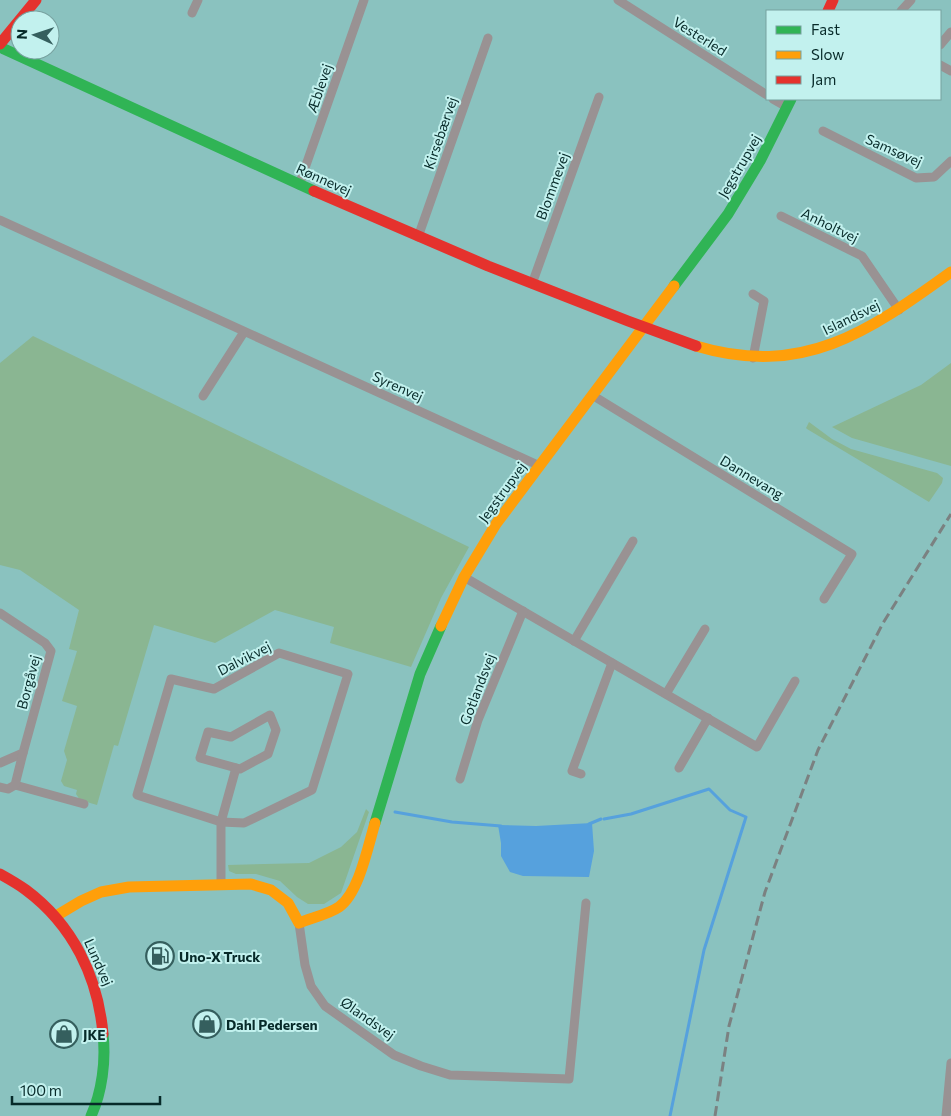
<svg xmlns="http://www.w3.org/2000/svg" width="951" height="1116" viewBox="0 0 951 1116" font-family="Commissioner,sans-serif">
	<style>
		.green { fill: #8ab692 }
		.water { fill: #56a1dd }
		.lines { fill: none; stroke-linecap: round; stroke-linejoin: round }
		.stream { stroke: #56a1dd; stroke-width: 3 }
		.street { stroke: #999293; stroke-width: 9 }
		.fast { stroke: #30b455; stroke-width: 11 }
		.slow { stroke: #ff9f0a; stroke-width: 11 }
		.jam { stroke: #e5322d; stroke-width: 11 }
		.rail { stroke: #7b8181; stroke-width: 3; stroke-dasharray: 10 5; stroke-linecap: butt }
		.labels { text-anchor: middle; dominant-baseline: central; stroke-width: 4; stroke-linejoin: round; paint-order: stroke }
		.street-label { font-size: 14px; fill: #072a29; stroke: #c2f1ee }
		.poi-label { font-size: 14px; font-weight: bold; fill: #072a29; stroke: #c2f1ee; text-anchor: start }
	</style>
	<rect width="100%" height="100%" fill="#8ac2bf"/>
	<g class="green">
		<polygon points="33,336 469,547 441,598 411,667 330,643 334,627 275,610 215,643 154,625 118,746 114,745 97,805 80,800 76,794 77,790 64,786 61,781 67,760 64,751 77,706 62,701 77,651 69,649 79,610 20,570 0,565 0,363"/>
		<polygon points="951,363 951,466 852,438 832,427 921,385"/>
		<polygon points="809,422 832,439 851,449 937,473 943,478 942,483 929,502 807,429 806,428"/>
		<polygon points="366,809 369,812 341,893 324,904 308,904 297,897 280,881 256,874 236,874 229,871 228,865 309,863 341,847 357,832"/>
	</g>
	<polygon class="water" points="592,823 594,851 589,877 523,876 510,872 501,856 501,843 498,825 536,826"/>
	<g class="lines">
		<g class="stream">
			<polyline points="395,812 452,822 501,826"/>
			<polyline points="604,819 631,814 709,789 730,810 746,817 704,950 670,1116"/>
			<polyline points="589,824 601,819"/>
		</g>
		<g class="street">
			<polyline points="618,0 767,95"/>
			<polyline points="901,11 911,0"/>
			<polyline points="192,13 198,0"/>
			<polyline points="940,45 951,32"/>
			<polyline points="940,65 951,71"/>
			<polyline points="773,99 787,107"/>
			<polyline points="823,131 916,178 934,177 951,161"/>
			<polyline points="299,185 364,0"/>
			<polyline points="781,216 862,256 899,310"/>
			<polyline points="0,220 540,466"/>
			<polyline points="418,237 488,38"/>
			<polyline points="532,284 599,97"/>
			<polyline points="753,294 764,301 753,358"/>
			<polyline points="592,395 852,554 824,599"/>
			<polyline points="203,396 244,332"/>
			<polyline points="464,577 757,747 795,681"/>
			<polyline points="0,613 45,643 51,651 23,753 0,763"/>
			<polyline points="574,641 633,541"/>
			<polygon points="279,653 348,674 312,790 244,823 221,822 137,795 171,679 214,689"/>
			<polyline points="666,694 705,629"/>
			<polygon points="270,715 276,730 268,754 240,769 200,758 208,732 231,737"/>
			<polyline points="679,768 708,718"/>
			<polyline points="581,774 572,771 612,663"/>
			<polyline points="460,779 478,720 523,611"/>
			<polyline points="15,785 84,804"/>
			<polyline points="0,787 8,789 15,785 23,753"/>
			<polyline points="221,884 221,822 236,768"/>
			<polyline points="299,923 305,965 311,986 325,1006 394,1055 421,1066 450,1075 569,1079 586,903"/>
			<polyline points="946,1116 951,1063"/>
		</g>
		<g class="fast">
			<polyline points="0,45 4,49 314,191"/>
			<polyline points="674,286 728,214 760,161 791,99"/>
			<polyline points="375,823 420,674 441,626"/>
			<path d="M 91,1116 C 102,1092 106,1061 103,1034"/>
		</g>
		<g class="slow">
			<path d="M 696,346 C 803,378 868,332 951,272"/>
			<polyline points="441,626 464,577 496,524 674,286"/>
			<path d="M 56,916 L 81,901 L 101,892 L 129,887 L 251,884 L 271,890 L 288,903 L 299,923 C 311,918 329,914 339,907 C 359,893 368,846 375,823"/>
		</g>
		<g class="jam">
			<polyline points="828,11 833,0"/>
			<polyline points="0,44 36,0"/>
			<polyline points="314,191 488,266 628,321 696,346"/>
			<path d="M 0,874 C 9,879 18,884 26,890 C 73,925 98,977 103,1034"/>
		</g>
		<polyline class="rail" points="715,1116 729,1026 765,892 818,750 883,623 951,514"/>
	</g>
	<defs>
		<symbol id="fuel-ring" viewBox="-11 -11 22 22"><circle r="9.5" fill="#c2f1ee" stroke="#355f5e" stroke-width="1.5"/><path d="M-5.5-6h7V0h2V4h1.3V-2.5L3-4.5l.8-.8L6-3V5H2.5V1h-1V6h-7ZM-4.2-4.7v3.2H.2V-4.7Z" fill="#355f5e"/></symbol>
		<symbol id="shop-ring" viewBox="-11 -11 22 22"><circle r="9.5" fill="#c2f1ee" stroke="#355f5e" stroke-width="1.5"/><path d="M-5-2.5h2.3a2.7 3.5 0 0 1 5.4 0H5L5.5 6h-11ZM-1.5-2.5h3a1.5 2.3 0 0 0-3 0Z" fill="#355f5e"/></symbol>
	</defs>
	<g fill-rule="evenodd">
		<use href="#fuel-ring" x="144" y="940" width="32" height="32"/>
		<use href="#shop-ring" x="191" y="1008" width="32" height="32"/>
		<use href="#shop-ring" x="48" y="1018" width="32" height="32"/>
	</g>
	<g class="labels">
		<g class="street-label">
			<text transform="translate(700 36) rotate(32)">Vesterled</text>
			<text transform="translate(319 88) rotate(-71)">Æblevej</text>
			<text transform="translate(440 133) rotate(-71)">Kirsebærvej</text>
			<text transform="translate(894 150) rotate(24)">Samsøvej</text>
			<text transform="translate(739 166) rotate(-60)">Jegstrupvej</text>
			<text transform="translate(324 179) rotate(24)">Rønnevej</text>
			<text transform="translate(552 186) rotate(-70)">Blommevej</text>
			<text transform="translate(830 225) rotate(26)">Anholtvej</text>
			<text transform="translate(851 317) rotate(-26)">Islandsvej</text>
			<text transform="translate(398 386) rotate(24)">Syrenvej</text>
			<text transform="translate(752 477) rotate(31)">Dannevang</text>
			<text transform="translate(502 492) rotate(-54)">Jegstrupvej</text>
			<text transform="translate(244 658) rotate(-27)">Dalvikvej</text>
			<text transform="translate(28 682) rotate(-75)">Borgåvej</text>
			<text transform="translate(477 689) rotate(-69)">Gotlandsvej</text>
			<text transform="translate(99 962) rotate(66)">Lundvej</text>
			<text transform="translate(368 1018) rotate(35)">Ølandsvej</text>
		</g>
		<g class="poi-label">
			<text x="179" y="956">Uno-X Truck</text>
			<text x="226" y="1024">Dahl Pedersen</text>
			<text x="83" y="1034">JKE</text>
		</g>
	</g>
	<rect x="766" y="10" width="175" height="90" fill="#c2f1ee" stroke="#77a19f"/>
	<rect x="776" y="26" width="25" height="8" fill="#30b455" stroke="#77a19f"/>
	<text x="811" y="35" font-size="15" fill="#072a29">Fast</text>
	<rect x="776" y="51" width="25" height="8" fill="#ff9f0a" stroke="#77a19f"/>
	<text x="811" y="60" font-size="15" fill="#072a29">Slow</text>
	<rect x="776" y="76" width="25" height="8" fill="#e5322d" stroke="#77a19f"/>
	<text x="811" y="85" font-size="15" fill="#072a29">Jam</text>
	<g transform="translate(35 35) rotate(273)"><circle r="24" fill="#c2f1ee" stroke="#77a19f"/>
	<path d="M0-4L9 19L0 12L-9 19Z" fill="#355f5e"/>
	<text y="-8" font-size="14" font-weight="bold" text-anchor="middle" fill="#072a29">N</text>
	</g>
	<path d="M12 1096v8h148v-8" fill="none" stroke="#072a29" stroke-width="2.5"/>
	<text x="20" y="1096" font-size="15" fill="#072a29" stroke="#c2f1ee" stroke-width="4" paint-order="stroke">100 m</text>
</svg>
